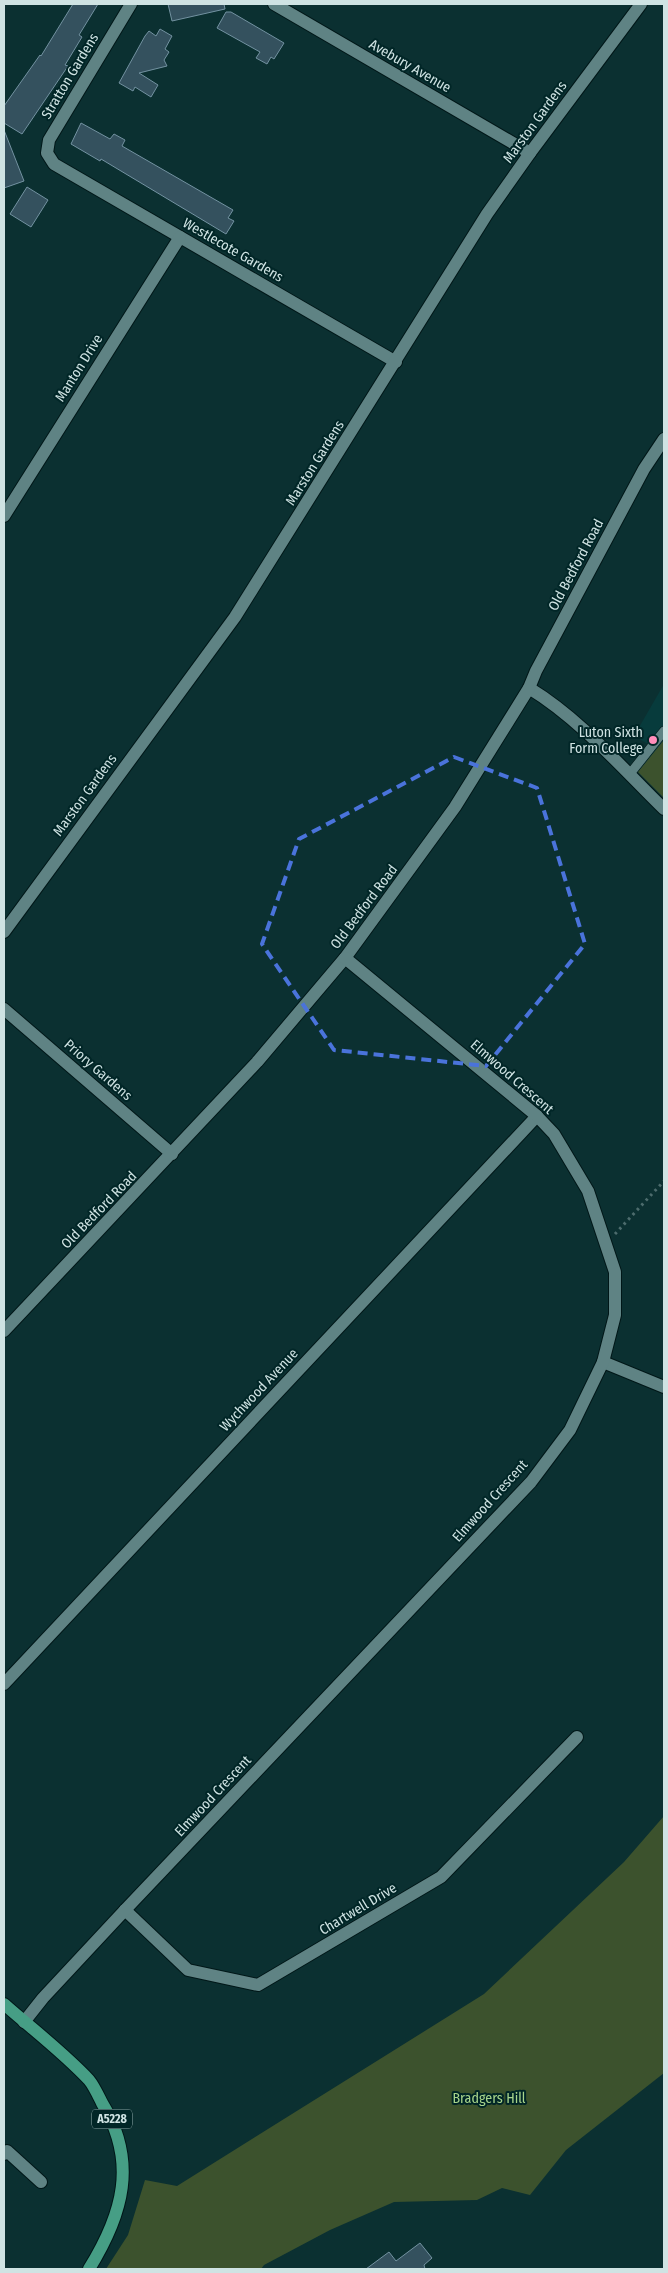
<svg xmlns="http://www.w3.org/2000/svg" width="668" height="2273" viewBox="0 0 668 2273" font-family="'Fira Sans Condensed',sans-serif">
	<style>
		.built { fill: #073b3c }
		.green { fill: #3c522d }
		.building { fill: #34515e; stroke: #7392a1 }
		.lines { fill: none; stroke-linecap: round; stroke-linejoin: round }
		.lane-casing { stroke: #001718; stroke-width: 10 }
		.street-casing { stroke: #001718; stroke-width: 14 }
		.primary-casing { stroke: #001718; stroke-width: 14 }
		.path { stroke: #4d6c6d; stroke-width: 3; stroke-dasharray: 2.5 4; stroke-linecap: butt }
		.lane { stroke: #5f8384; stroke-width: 9 }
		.street { stroke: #5f8384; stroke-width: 12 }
		.primary { stroke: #469e85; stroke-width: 12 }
		.marked { fill: none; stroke: #4a73db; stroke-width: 4; stroke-dasharray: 10 6; stroke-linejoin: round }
		.poi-dot { fill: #ff8ebb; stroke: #012627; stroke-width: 2 }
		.labels { text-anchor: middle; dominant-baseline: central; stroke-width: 4; stroke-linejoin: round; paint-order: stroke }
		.shield { fill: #012627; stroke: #91aaab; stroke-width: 1 }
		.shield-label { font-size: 12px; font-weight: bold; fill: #cfe3e3 }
		.street-label { font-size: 14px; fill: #cfe3e3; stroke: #012627 }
		.poi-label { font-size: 14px; fill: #cfe3e3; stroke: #012627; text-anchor: end }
		.park-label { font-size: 14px; fill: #a8d58c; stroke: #012627 }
	</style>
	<rect width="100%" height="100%" fill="#0b3031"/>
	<polygon class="built" points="664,684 664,798 638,772 648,744 634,736"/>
	<g class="green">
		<polygon points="664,740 664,798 638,772"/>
		<polygon points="664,1816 664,2073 566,2150 530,2195 502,2188 477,2200 394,2202 330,2230 264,2265 261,2269 106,2269 128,2235 145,2180 177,2186 484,1994 624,1862"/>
	</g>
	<g class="building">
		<polygon points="73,4 98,4 79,35 82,37 65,65 68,66 22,134 4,123 4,106 40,55 41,56"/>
		<polygon points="168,4 224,4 225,9 172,21"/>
		<polygon points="226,12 231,12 284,43 274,59 271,57 267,64 256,58 260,52 217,28"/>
		<polygon points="160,29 172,36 165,49 169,52 164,60 167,66 139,73 158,85 151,97 135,87 133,91 119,83 145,36 149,31 156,36"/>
		<polygon points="81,123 110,139 114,134 125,140 122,146 233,210 228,218 234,221 226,234 101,159 100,161 71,144"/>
		<polygon points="4,130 24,181 4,188"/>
		<polygon points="27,187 48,200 31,227 10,214"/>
		<polygon points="420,2243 432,2258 424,2265 425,2269 366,2269 389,2252 396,2261"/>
	</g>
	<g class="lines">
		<defs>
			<polyline id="lane" points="629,775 664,731"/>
			<g id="street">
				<polyline points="131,4 49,140 47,153 54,164 396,362"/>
				<polyline points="274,4 530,153"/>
				<polyline points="4,516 180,237"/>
				<path d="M 529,688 C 580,719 622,768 664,809"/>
				<polyline points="4,932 235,617 487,214 530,153 641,4"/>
				<polyline points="4,1009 172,1154"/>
				<polyline points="4,1331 257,1062 345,958 455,807 529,688 536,671 644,469 664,439"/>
				<polyline points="603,1362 664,1387"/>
				<polyline points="4,1684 537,1116"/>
				<polyline points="125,1910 188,1970 258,1985 441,1877 577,1737"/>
				<polyline points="24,2022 43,1998 125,1910 531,1482 570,1430 603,1362 615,1315 615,1272 588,1191 554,1134 537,1116 345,958"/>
				<polyline points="4,2154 7,2151 41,2182"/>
			</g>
			<path id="primary" d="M 4,2004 C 31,2028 64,2053 89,2080 C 94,2086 98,2095 102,2103 C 138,2162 123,2214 89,2269"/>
		</defs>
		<use href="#lane" class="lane-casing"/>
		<use href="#street" class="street-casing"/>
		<use href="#primary" class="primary-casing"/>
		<polyline class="path" points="615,1234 664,1181"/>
		<use href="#lane" class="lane"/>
		<use href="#street" class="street"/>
		<use href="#primary" class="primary"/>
	</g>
	<path class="marked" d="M 454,757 L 537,788 L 585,944 L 486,1066 L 334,1050 L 262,944 L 299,839 Z"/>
	<circle class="poi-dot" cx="653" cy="740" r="5"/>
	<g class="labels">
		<rect class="shield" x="92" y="2109.5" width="40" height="19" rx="4"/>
		<g class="shield-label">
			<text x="112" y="2119">A5228</text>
		</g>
		<g class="street-label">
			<text transform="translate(410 66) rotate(30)">Avebury Avenue</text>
			<text transform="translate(70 76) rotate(-59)">Stratton Gardens</text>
			<text transform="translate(535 122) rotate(-54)">Marston Gardens</text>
			<text transform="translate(233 250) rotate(30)">Westlecote Gardens</text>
			<text transform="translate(79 368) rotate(-58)">Manton Drive</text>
			<text transform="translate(315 463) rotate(-58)">Marston Gardens</text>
			<text transform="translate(576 565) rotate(-62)">Old Bedford Road</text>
			<text transform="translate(85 795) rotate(-54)">Marston Gardens</text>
			<text transform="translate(364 907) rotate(-53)">Old Bedford Road</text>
			<text transform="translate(98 1070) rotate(41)">Priory Gardens</text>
			<text transform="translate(512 1077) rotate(41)">Elmwood Crescent</text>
			<text transform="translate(99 1210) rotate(-46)">Old Bedford Road</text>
			<text transform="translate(259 1390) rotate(-47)">Wychwood Avenue</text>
			<text transform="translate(490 1501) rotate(-48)">Elmwood Crescent</text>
			<text transform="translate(213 1796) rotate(-47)">Elmwood Crescent</text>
			<text transform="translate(358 1909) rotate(-31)">Chartwell Drive</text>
		</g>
		<g class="poi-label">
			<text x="643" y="732">Luton Sixth<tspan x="643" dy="16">Form College</tspan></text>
		</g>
		<g class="park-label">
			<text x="489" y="2098">Bradgers Hill</text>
		</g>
	</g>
	<rect width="668" height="2273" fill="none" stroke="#cfe3e3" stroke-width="10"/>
</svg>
